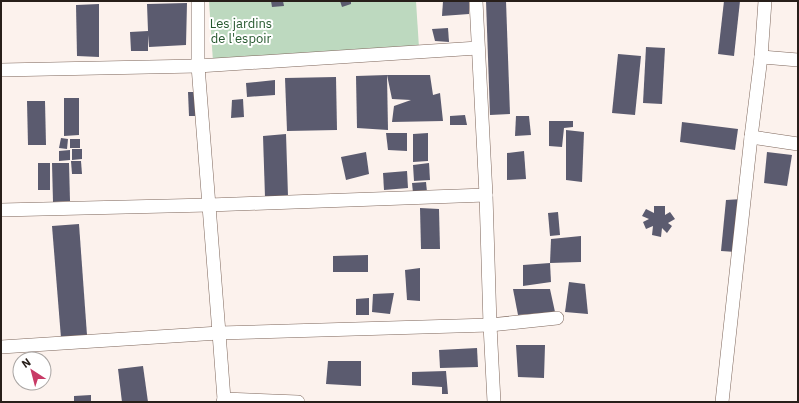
<svg xmlns="http://www.w3.org/2000/svg" width="799" height="403" viewBox="0 0 799 403" font-family="'IBM Plex Sans',sans-serif">
	<style>
		.green { fill: #bdd9bf }
		.building { fill: #5b5b6f }
		.lines { fill: none; stroke-linecap: round; stroke-linejoin: round }
		.street-casing { stroke: #7e675c; stroke-width: 14 }
		.street { stroke: #fff; stroke-width: 13 }
		.labels { text-anchor: middle; dominant-baseline: central; stroke-width: 4; stroke-linejoin: round; paint-order: stroke }
		.park-label { font-size: 13px; fill: #25572d; stroke: #fff }
	</style>
	<rect width="100%" height="100%" fill="#fcf2ed"/>
	<polygon class="green" points="209,1 416,1 419,48 213,62"/>
	<g class="building">
		<polygon points="271,1 283,1 284,6 272,7"/>
		<polygon points="340,1 351,1 351,4 342,7"/>
		<polygon points="443,1 469,1 469,14 442,16"/>
		<polygon points="486,1 506,1 510,114 490,115"/>
		<polygon points="724,1 740,1 734,56 718,54"/>
		<polygon points="187,3 186,45 149,47 148,35 148,51 131,51 130,32 148,31 147,4"/>
		<polygon points="99,4 99,57 77,56 76,5"/>
		<polygon points="448,28 449,42 435,41 432,29"/>
		<polygon points="646,47 665,48 662,104 643,103"/>
		<polygon points="618,54 641,56 635,115 612,113"/>
		<polygon points="387,75 430,75 433,95 440,93 443,121 392,122 394,106 411,100 392,99"/>
		<polygon points="387,75 388,130 357,128 356,76"/>
		<polygon points="336,77 337,130 287,131 285,78"/>
		<polygon points="275,80 275,95 247,97 246,83"/>
		<polygon points="188,92 196,92 197,116 189,116"/>
		<polygon points="64,98 79,98 79,135 64,136"/>
		<polygon points="243,99 244,117 231,118 232,100"/>
		<polygon points="27,101 45,101 46,145 28,145"/>
		<polygon points="465,115 467,125 450,125 450,116"/>
		<polygon points="516,116 529,116 531,135 515,136"/>
		<polygon points="549,121 573,121 573,127 564,128 562,147 549,146"/>
		<polygon points="682,122 738,129 735,150 680,142"/>
		<polygon points="566,130 584,132 582,182 566,180"/>
		<polygon points="386,133 407,133 407,151 388,150"/>
		<polygon points="428,133 428,161 413,162 413,134"/>
		<polygon points="286,134 288,196 265,197 263,136"/>
		<polygon points="61,138 68,139 67,149 59,148"/>
		<rect x="70" y="139" width="10" height="9"/>
		<polygon points="72,149 82,149 82,159 72,160"/>
		<polygon points="70,150 70,160 59,161 59,151"/>
		<polygon points="524,151 526,179 507,180 507,153"/>
		<polygon points="366,152 369,174 346,180 341,157"/>
		<polygon points="767,152 792,155 787,186 764,183"/>
		<polygon points="71,161 81,161 82,174 72,174"/>
		<rect x="38" y="163" width="12" height="27"/>
		<polygon points="52,163 69,163 70,201 53,202"/>
		<polygon points="429,163 430,180 414,181 413,165"/>
		<polygon points="407,171 408,188 384,190 383,173"/>
		<polygon points="426,182 427,192 413,193 412,183"/>
		<polygon points="742,199 736,252 721,251 726,200"/>
		<polygon points="654,206 665,206 665,215 670,212 675,219 668,223 672,226 667,233 662,228 661,237 652,235 653,226 646,229 643,222 649,219 642,216 646,209 654,213"/>
		<polygon points="420,208 439,209 440,249 421,249"/>
		<polygon points="558,212 560,235 550,236 548,213"/>
		<polygon points="79,224 87,335 61,338 52,226"/>
		<polygon points="581,236 581,262 550,263 551,239"/>
		<polygon points="368,255 368,272 333,272 333,256"/>
		<polygon points="550,263 551,282 523,286 523,265"/>
		<polygon points="420,268 420,301 407,300 405,270"/>
		<polygon points="569,282 585,284 588,314 565,312"/>
		<polygon points="513,289 550,289 555,312 518,315"/>
		<polygon points="394,293 390,314 372,312 373,294"/>
		<polygon points="369,298 369,315 356,315 356,299"/>
		<polygon points="516,345 545,345 544,378 518,377"/>
		<polygon points="477,348 478,367 440,368 439,350"/>
		<polygon points="328,361 361,361 361,386 326,384"/>
		<polygon points="143,366 148,402 122,402 118,369"/>
		<polygon points="446,371 448,394 442,394 442,387 412,385 412,372"/>
		<polygon points="91,395 91,402 74,402 74,396"/>
	</g>
	<g class="lines">
		<defs>
			<g id="street">
				<polyline points="198,1 198,66 219,333 224,399"/>
				<polyline points="476,1 486,195 490,325 494,402"/>
				<polyline points="761,57 798,60"/>
				<polyline points="1,70 198,66 478,48"/>
				<polyline points="751,137 798,144"/>
				<polyline points="1,210 209,205 486,195"/>
				<polyline points="1,347 219,333 490,325 557,318"/>
				<polyline points="223,402 224,399 298,402"/>
				<polyline points="722,402 751,137 761,57 765,1"/>
			</g>
		</defs>
		<use href="#street" class="street-casing"/>
		<use href="#street" class="street"/>
	</g>
	<g class="labels">
		<g class="park-label">
			<text x="241" y="23">Les jardins<tspan x="241" dy="15">de l'espoir</tspan></text>
		</g>
	</g>
	<rect width="799" height="403" fill="none" stroke="#281f1a" stroke-width="4"/>
	<g transform="translate(32 371) rotate(324)"><circle r="19" fill="#ffffff" stroke="#a9a5a3"/>
	<path d="M0-3L7 15L0 10L-7 15Z" fill="#c83b67"/>
	<text y="-6" font-size="11" font-weight="bold" text-anchor="middle" fill="#281f1a">N</text>
	</g>
</svg>
